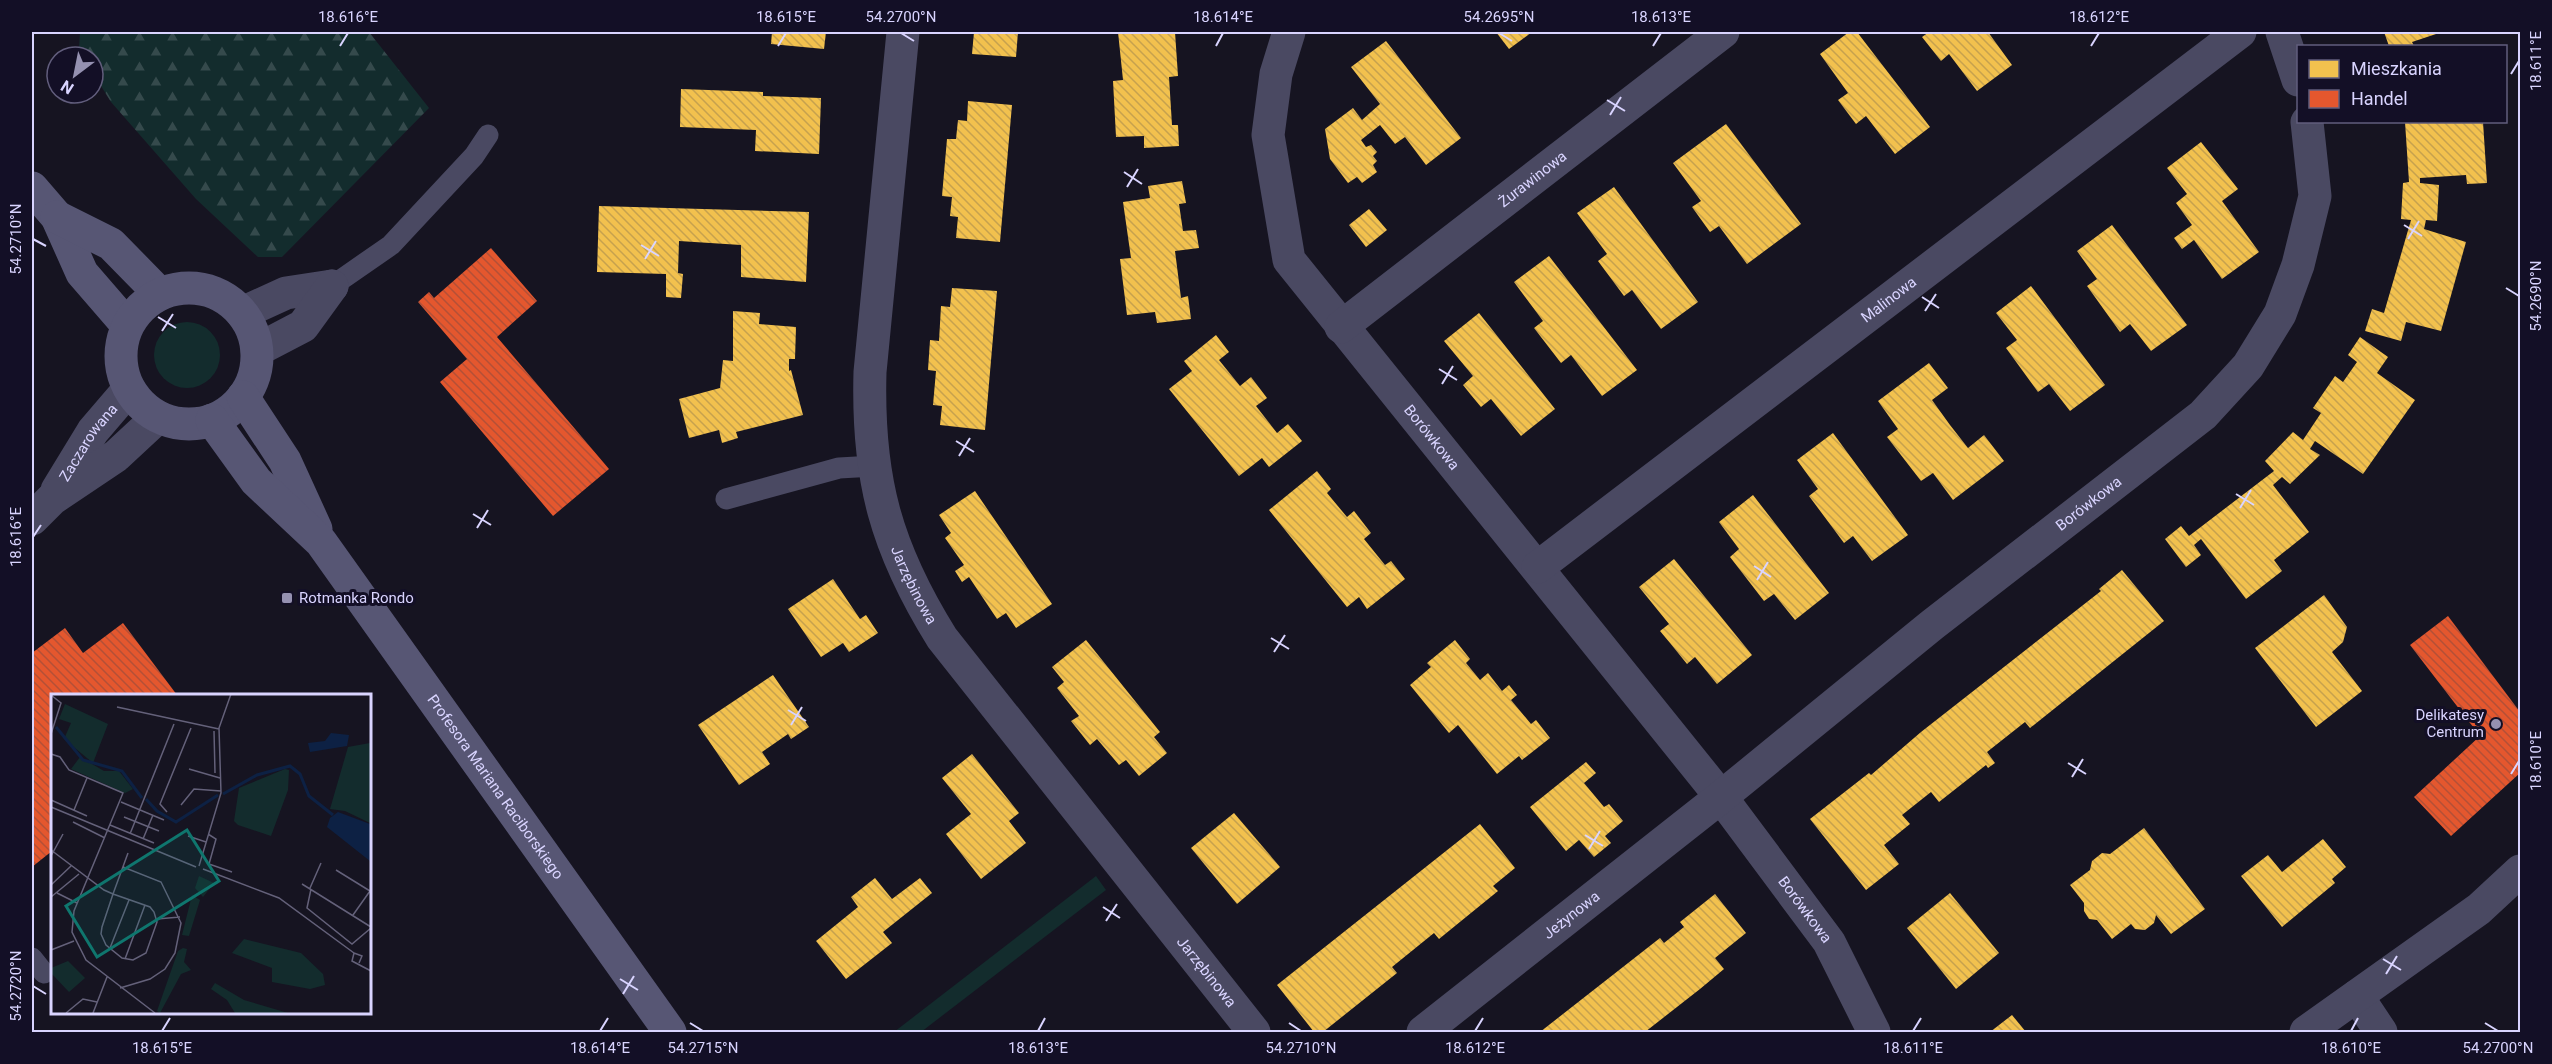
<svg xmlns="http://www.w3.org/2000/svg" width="2552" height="1064" viewBox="0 0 2552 1064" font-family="Roboto,sans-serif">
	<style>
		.grass { fill: #132c2d }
		.forest { fill: url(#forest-firs) }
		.homes { fill: url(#homes-back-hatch) }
		.shops { fill: url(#shops-back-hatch) }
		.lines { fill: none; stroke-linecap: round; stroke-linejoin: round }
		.service { stroke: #4a4962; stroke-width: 21 }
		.minor { stroke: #4a4962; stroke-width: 33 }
		.secondary { stroke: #575674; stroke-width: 33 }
		.ticks { fill: none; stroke: #d9d4ff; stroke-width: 2 }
		.poi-dot { fill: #9591b1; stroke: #130f26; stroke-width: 2 }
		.labels { text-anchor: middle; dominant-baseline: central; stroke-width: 6; stroke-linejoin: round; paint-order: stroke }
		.street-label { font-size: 15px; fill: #d9d4ff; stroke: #130f26 }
		.poi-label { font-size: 15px; fill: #d9d4ff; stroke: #130f26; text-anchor: start }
		.inset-river { fill: none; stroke: #0d2144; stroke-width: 3 }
		.inset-road { fill: none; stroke: #64617a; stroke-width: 1.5 }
		.view { fill: #0f766e; fill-opacity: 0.15; stroke: #0f766e; stroke-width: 3 }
		.inset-edge { fill: none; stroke: #d9d4ff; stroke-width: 3 }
		.neatline { fill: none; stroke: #d9d4ff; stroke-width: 2 }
		.ticks-label { font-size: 15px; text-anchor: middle; fill: #d9d4ff }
	</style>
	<defs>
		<pattern id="forest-firs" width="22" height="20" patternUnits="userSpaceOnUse" patternTransform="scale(1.5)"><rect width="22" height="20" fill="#132c2d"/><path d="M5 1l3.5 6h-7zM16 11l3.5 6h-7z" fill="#354a4c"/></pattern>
		<pattern id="homes-back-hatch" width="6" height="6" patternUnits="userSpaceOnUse" patternTransform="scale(1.5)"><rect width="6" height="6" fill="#f2c14e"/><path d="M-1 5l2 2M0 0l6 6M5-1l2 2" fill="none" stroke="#c6a14e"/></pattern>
		<pattern id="shops-back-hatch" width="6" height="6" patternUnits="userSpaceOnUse" patternTransform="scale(1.5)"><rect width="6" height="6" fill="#e4572e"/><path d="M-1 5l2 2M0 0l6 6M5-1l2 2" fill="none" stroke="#b35037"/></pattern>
	</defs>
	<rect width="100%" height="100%" fill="#161421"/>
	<g class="grass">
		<circle cx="187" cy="355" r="33"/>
		<polygon points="1096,876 1106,890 921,1032 894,1032"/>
	</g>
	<polygon class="forest" points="80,32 369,32 429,108 282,257 258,257 196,199 111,102 93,73 93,57 83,57 79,49"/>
	<g class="homes">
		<polygon points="772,32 826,32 824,49 771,44"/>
		<polygon points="974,32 1018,32 1016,57 972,54"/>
		<polygon points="1118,32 1175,32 1178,76 1169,77 1172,125 1178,125 1179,146 1144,148 1144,136 1116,137 1113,81 1123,80"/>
		<polygon points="1496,32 1532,32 1509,49"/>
		<polygon points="1849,32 1857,32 1930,127 1895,154 1866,116 1856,124 1838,100 1848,93 1820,54"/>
		<polygon points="1929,32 1988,32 2012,65 1977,91 1949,54 1941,61 1922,37"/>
		<polygon points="2384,32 2442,32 2412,42 2414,46 2389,46"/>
		<polygon points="1386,41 1461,138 1426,165 1405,137 1395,144 1380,125 1361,140 1366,147 1371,145 1377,152 1373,156 1377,161 1373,165 1377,172 1362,183 1357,177 1348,183 1330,159 1325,129 1353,108 1362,120 1380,104 1351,67"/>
		<polygon points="681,89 763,92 763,96 821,98 819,154 755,151 756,130 680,127"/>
		<polygon points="968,101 1012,105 1000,242 956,238 958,217 950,216 952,197 942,196 947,139 956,139 958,120 967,121"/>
		<polygon points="2405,122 2483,122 2487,183 2467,184 2466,175 2420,178 2420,183 2439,185 2437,221 2426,220 2424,229 2466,242 2441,331 2406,322 2401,341 2365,331 2372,309 2384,313 2411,220 2401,219 2403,183 2409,182"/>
		<polygon points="1726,124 1801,224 1747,264 1719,226 1710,232 1692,207 1701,201 1673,163"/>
		<polygon points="2201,142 2238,189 2222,201 2259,252 2222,279 2194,240 2182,249 2174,238 2192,225 2176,203 2187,194 2167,168"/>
		<polygon points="1182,181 1186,203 1179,204 1183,231 1196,230 1199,248 1175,251 1181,298 1188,296 1191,319 1157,323 1155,312 1127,315 1120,259 1131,258 1123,202 1150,198 1148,186"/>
		<polygon points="1614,187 1698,302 1661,329 1632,290 1624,296 1598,261 1607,254 1577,213"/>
		<polygon points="599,206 809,212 806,282 741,277 741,245 679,241 678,273 683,274 681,298 666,297 666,274 597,272"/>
		<polygon points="1369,209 1387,230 1366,247 1349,225"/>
		<polygon points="2112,225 2187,325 2151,351 2130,324 2120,332 2087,286 2097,279 2077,251"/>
		<polygon points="1549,256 1637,370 1602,396 1571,355 1561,363 1534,328 1543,321 1514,282"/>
		<polygon points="2031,286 2105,385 2070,411 2049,384 2038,392 2006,348 2017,340 1996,313"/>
		<polygon points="952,288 997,291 985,430 940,425 942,406 933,405 936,371 928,370 930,340 939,341 941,306 950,307"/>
		<polygon points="733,311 760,313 759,324 796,327 795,359 789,359 789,371 791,370 803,415 736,432 738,438 722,443 719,430 689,438 679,399 720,388 723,360 733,361"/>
		<polygon points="1479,313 1555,409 1521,436 1491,399 1481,407 1471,395 1463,385 1473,376 1444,341"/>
		<polygon points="1216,335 1229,352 1219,360 1240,386 1251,377 1267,398 1256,406 1277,433 1288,424 1302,441 1269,467 1262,458 1239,476 1169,389 1192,371 1184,361"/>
		<polygon points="2360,337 2388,357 2377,373 2415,400 2363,474 2315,441 2310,449 2320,455 2290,484 2282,477 2273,485 2309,532 2274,560 2282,571 2246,599 2201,539 2194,545 2201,555 2186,567 2165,539 2181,526 2189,536 2274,471 2265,461 2293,432 2303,440 2321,413 2313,408 2335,376 2343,382 2357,362 2348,355"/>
		<polygon points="1929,363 1948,388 1932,400 1950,425 1968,448 1984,435 2004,461 1953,500 1933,473 1921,481 1887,437 1898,429 1878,401"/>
		<polygon points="1833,433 1908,535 1872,561 1853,536 1844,543 1809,496 1818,489 1797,460"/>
		<polygon points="1317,471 1331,489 1327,493 1347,517 1354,511 1371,533 1364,539 1385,565 1391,561 1405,579 1367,609 1359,597 1347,607 1269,510"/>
		<polygon points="975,491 1052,604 1016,628 1006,613 997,619 969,577 962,582 955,571 964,565 945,538 951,533 939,515"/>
		<polygon points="1753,495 1829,593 1795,620 1774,594 1764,601 1730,557 1739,549 1719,522"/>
		<polygon points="1674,559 1752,655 1717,684 1695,657 1687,664 1670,643 1660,631 1669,624 1639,587"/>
		<polygon points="2122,570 2164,621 2030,728 2025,722 1987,752 1995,763 1988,768 1986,765 1939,802 1931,792 1902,815 1910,824 1884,845 1899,864 1866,890 1810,819 1869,773 1871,775 1921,732 2101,591 2099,589"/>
		<polygon points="833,579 860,619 866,615 878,633 849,652 843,643 821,657 788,609"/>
		<polygon points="2324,595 2347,627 2343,642 2332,652 2362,691 2316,727 2255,648"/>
		<polygon points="1086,640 1160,732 1154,737 1167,753 1139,776 1126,760 1119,765 1097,739 1090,745 1071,721 1079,716 1057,688 1064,682 1052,667"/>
		<polygon points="1455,640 1470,659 1466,663 1480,680 1488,673 1502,691 1509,685 1517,695 1511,700 1531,724 1536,720 1550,738 1522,760 1519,756 1497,774 1458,725 1449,733 1410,685 1431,667 1427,663"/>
		<polygon points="773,675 809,727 791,739 788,734 762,752 770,764 739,785 698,725"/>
		<polygon points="972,754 1019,813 1009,821 1026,843 981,879 946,834 971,814 942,778"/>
		<polygon points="1586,762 1596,773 1584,783 1604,807 1609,804 1623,821 1605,836 1611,843 1594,857 1579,840 1566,851 1530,807"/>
		<polygon points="1234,813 1280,867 1237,904 1191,848"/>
		<polygon points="1480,824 1515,868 1493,886 1498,891 1439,939 1434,933 1392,967 1397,973 1323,1032 1314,1032 1277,985"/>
		<polygon points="2144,828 2205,909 2171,934 2156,915 2154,923 2145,930 2135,929 2131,924 2112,939 2097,920 2089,919 2084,911 2084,903 2070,885 2090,870 2092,861 2102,853 2110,854"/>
		<polygon points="2323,839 2346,867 2332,879 2335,883 2282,927 2241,876 2268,855 2282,872"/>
		<polygon points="875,878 892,899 920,878 932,893 883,932 892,943 846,979 816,941 858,907 851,897"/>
		<polygon points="1950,893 1999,953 1956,989 1907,928"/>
		<polygon points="1715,894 1746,933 1715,958 1724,969 1700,989 1645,1032 1540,1032 1660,938 1664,943 1684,927 1680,922"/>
		<polygon points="2012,1015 2026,1032 1990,1032"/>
	</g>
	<g class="shops">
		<polygon points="491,248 537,301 497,337 609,469 553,516 440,382 467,359 418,302 429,292 434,298"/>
		<polygon points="2448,616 2520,712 2520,773 2451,836 2414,797 2480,736 2410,645"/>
		<polygon points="123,623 177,695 52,695 52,851 32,867 32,653 65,628 83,653"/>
	</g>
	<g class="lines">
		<g class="service">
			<polyline points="332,286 391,245 474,156 488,135"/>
			<polyline points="726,499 839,468 874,466"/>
			<polyline points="32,958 44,973"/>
		</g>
		<g class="minor">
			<path id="s1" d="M 903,32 L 870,372 C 867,479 886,548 942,638 L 1254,1032"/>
			<path id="s2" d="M 1289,32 L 1276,74 L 1268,135 L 1289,260 L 1721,797 L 1829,942 L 1874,1032"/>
			<polyline points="2282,32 2298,80"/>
			<polyline points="242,313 286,293 332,286"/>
			<path id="s3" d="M 1341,327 L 1723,32"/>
			<polyline points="257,350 303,326 332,286"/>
			<path id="s4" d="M 57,490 L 93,431 L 129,389"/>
			<polyline points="32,519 52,499 116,456 158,417"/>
			<path id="s5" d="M 1538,567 L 2240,32"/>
			<polyline points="2357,996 2381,1032"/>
			<path id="s6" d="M 1423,1032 L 1721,797 L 1932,625 L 2203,415 L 2248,366 L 2280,314 L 2298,265 L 2315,196 L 2307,122"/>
			<polyline points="2306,1032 2479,909 2520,871"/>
		</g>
		<g class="secondary">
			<polyline points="32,188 57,217 82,273 127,325"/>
			<polyline points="57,217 111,244 160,294"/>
			<circle cx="189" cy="356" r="68"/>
			<polyline points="243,397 285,461 316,529"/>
			<path id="s7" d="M 212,420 L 256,481 L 321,542 L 670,1032"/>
		</g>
	</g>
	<path class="ticks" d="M 901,33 L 914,41M 1499,33 L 1512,41M 340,46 L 348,33M 778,46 L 786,33M 1216,46 L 1223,33M 1653,46 L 1661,33M 2091,46 L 2099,33M 2511,74 L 2519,61M 1607,100 L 1625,111M 1610,115 L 1621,97M 1124,172 L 1142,184M 1127,187 L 1138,169M 2404,225 L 2422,236M 33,239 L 46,246M 2408,239 L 2419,221M 641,245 L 659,256M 645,259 L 656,241M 2506,288 L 2519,296M 1922,297 L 1939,308M 1925,311 L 1936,294M 158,317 L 176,328M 162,331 L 173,314M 1439,369 L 1457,380M 1442,384 L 1453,366M 956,441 L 974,452M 959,456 L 970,438M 2236,494 L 2254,505M 2240,508 L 2251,490M 473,514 L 491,525M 477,528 L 488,510M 33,537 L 41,525M 1754,566 L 1771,577M 1757,580 L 1768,562M 1271,638 L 1289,649M 1274,652 L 1285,635M 788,710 L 806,721M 791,725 L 802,707M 2068,763 L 2086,774M 2511,774 L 2519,761M 2072,777 L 2083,759M 1585,835 L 1603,846M 1589,849 L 1600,831M 1103,907 L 1120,918M 1106,921 L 1117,904M 2383,959 L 2401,970M 2386,974 L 2397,956M 620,979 L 638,990M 33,986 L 46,994M 623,994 L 634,976M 690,1023 L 703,1031M 1289,1023 L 1301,1031M 2485,1023 L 2498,1031M 162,1031 L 170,1018M 600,1031 L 608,1018M 1038,1031 L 1045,1018M 1475,1031 L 1483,1018M 1913,1031 L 1921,1018M 2351,1031 L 2358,1018"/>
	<g class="poi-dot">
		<rect x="281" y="592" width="12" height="12" rx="3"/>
		<circle cx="2496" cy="724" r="6"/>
	</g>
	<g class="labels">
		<g class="street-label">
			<text stroke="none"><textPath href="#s3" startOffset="242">Żurawinowa</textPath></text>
			<text stroke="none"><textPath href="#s5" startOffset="441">Malinowa</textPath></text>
			<text stroke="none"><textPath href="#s2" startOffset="460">Borówkowa</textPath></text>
			<text stroke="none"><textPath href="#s4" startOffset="57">Zaczarowana</textPath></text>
			<text stroke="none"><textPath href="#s6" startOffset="850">Borówkowa</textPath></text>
			<text stroke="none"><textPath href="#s1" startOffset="562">Jarzębinowa</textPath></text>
			<text stroke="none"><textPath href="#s7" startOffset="465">Profesora Mariana Raciborskiego</textPath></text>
			<text stroke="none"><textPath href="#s2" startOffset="1062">Borówkowa</textPath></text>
			<text stroke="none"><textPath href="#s6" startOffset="189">Jeżynowa</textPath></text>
			<text stroke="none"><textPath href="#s1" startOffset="1048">Jarzębinowa</textPath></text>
		</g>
		<g class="poi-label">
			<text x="299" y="598">Rotmanka Rondo</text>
			<text x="2484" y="715" text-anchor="end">Delikatesy<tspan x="2484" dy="17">Centrum</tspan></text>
		</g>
	</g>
	<g transform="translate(51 694)">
		<rect width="320" height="320" fill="#161421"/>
		<path d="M 14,10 L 57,30 L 42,69 L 13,45 L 20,29 L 8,25 ZM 319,49 L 320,49 L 319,129 L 294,117 L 279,115 L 297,53 ZM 29,63 L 53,77 L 68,77 L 82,95 L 74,99 L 20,75 ZM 234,75 L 238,76 L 237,96 L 220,142 L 187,131 L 183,127 L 188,94 Z" fill="#132c2d"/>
		<path d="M 148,182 L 163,189 L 152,203 L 144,194 ZM 141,201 L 149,206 L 138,242 L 131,241 ZM 132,254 L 136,255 L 133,268 L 140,276 L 130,280 L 109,319 L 106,317 L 127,257 Z" fill="#132c2d"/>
		<path d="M 193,245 L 250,259 L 272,280 L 274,291 L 259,295 L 221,288 L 221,274 L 181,259 ZM 164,289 L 193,306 L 237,319 L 184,319 L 176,306 L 160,295 Z" fill="#132c2d"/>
		<path d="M 17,267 L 34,284 L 18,298 L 0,279 L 0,274 Z" fill="#132c2d"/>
		<path d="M 280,39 L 298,41 L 296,52 L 259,58 L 257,49 L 274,47 ZM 287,118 L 319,130 L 319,167 L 276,133 L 279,124 Z" fill="#0d2144"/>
		<path class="inset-river" d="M 5,33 L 32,66 L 71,77 L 91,104M 172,100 L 206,81 L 239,72 L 249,80 L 258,102 L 282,121M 95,105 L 106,117 L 125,128 L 167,101"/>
		<path class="inset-road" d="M 0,1 L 10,9 L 0,40M 66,13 L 168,35M 163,37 L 164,79M 0,60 L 9,63 L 18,76 L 72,99 L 23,217 L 21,238 L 35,266 L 104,319M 138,75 L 169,84M 0,106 L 36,122M 70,108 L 113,126M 130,111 L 143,95 L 170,97M 0,113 L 145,173M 23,116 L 36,84M 116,118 L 109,110 L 140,34M 73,123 L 108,137M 22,128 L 54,144M 59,131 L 103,149M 79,140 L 123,30M 157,140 L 165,145 L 158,170 L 181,178M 137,142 L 155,148M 92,145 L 102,121M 0,156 L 53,196 L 62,200 L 99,213 L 103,218 L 106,228 L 95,259 L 82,266 L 71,264 L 55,251 L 50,240 L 51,233 L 62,200 L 77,159M 0,162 L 12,140M 148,172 L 170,99 L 168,34 L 180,0M 152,175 L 228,204 L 303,259M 285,176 L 319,197M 251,190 L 320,233M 0,191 L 20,172M 259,194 L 270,169M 260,195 L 256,214 L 301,250 L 320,234M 6,199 L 26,209M 0,203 L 28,180M 302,221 L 319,197M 106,225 L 129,223M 59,254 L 78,206M 0,256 L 23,247M 74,265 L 94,211M 308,269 L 311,262 L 303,259 L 301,267 L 320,277M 69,294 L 99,285 L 114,275 L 124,259 L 130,229 L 110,188 L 72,173M 15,319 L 32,305 L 46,308M 42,319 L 56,283"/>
		<path class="view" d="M 136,136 L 168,187 L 46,263 L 15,212 Z"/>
		<rect width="320" height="320" class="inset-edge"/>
	</g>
	<rect width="2552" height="1064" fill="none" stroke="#130f26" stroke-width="66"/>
	<rect x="2297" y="45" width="210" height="78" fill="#130f26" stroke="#625e7d" stroke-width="1.5"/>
	<rect x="2309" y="60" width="30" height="18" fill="#f2c14e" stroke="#625e7d" stroke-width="1.5"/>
	<text x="2351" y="75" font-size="18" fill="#d9d4ff">Mieszkania</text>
	<rect x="2309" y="90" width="30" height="18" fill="#e4572e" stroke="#625e7d" stroke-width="1.5"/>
	<text x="2351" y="105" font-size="18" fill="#d9d4ff">Handel</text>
	<g transform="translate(75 75) rotate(212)"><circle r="28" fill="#130f26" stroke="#625e7d" stroke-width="1.5"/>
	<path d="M0-4.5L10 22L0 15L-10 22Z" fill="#9591b1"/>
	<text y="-9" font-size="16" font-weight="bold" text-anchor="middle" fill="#d9d4ff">N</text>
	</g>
	<rect x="33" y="33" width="2486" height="998" class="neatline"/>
	<g class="ticks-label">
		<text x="348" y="22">18.616°E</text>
		<text x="786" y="22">18.615°E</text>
		<text x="901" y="22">54.2700°N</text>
		<text x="1223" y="22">18.614°E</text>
		<text x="1499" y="22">54.2695°N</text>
		<text x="1661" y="22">18.613°E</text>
		<text x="2099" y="22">18.612°E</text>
		<text transform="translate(2536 61) rotate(-90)" y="5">18.611°E</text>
		<text transform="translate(16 239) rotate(-90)" y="5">54.2710°N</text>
		<text transform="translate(2536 296) rotate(-90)" y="5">54.2690°N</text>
		<text transform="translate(16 537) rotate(-90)" y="5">18.616°E</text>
		<text transform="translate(2536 761) rotate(-90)" y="5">18.610°E</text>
		<text transform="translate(16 986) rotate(-90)" y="5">54.2720°N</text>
		<text x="162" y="1053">18.615°E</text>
		<text x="600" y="1053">18.614°E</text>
		<text x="703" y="1053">54.2715°N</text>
		<text x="1038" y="1053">18.613°E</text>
		<text x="1301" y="1053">54.2710°N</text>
		<text x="1475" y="1053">18.612°E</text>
		<text x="1913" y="1053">18.611°E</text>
		<text x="2351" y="1053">18.610°E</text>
		<text x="2498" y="1053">54.2700°N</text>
	</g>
</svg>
